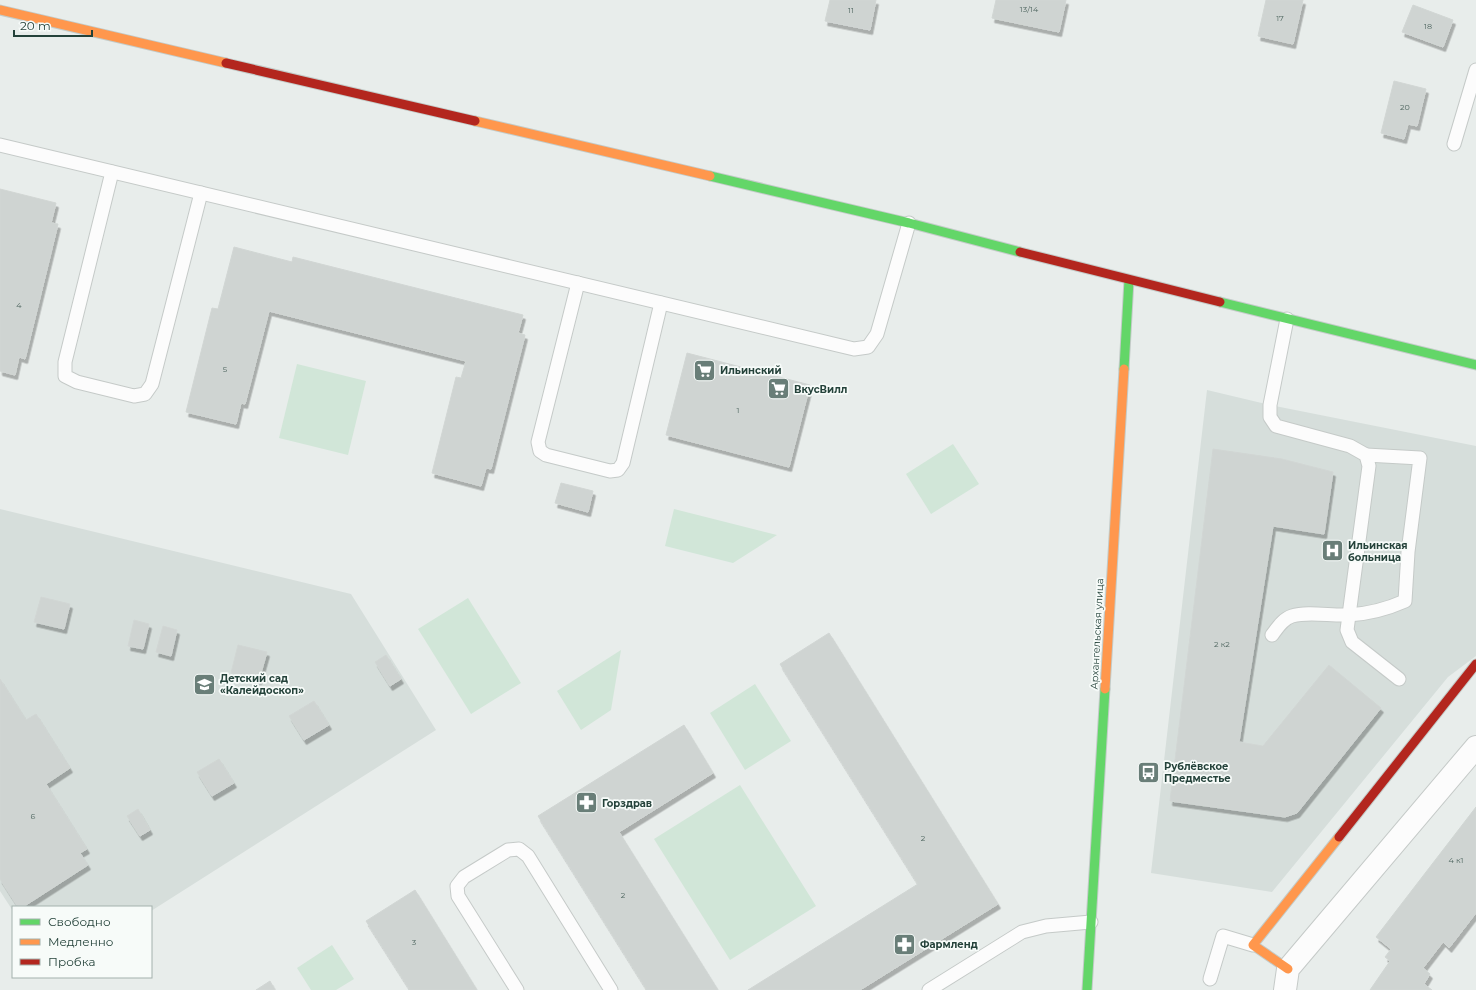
<svg xmlns="http://www.w3.org/2000/svg" width="1476" height="990" viewBox="0 0 1476 990" font-family="Montserrat,sans-serif">
	<style>
		.built { fill: #d6dedb }
		.green { fill: #d1e6d8 }
		.building { fill: #cfd4d2; stroke: #d1d6d4; filter: url(#shadow) }
		.lines { fill: none; stroke-linecap: round; stroke-linejoin: round }
		.lane-casing { stroke: #c5cac8; stroke-width: 15 }
		.street-casing { stroke: #c5cac8; stroke-width: 24 }
		.fast-casing { stroke: #c3cbc8; stroke-width: 11 }
		.slow-casing { stroke: #c3cbc8; stroke-width: 11 }
		.jam-casing { stroke: #c3cbc8; stroke-width: 11 }
		.lane { stroke: #fcfcfc; stroke-width: 13 }
		.street { stroke: #fcfcfc; stroke-width: 22 }
		.fast { stroke: #63d668; stroke-width: 9 }
		.slow { stroke: #ff974d; stroke-width: 9 }
		.jam { stroke: #b3261e; stroke-width: 9 }
		.labels { text-anchor: middle; dominant-baseline: central; stroke-width: 3.5; stroke-linejoin: round; paint-order: stroke }
		.number-label { font-size: 8px; fill: #506761 }
		.poi-label { font-size: 10px; font-weight: bold; fill: #24423a; stroke: #f7fbf9; text-anchor: start }
		.street-label { font-size: 10px; fill: #24423a; stroke: #f7fbf9 }
	</style>
	<defs>
		<filter id="shadow"><feDropShadow dx="2.5" dy="4.5" stdDeviation="0" flood-color="#0004"/></filter>
	</defs>
	<rect width="100%" height="100%" fill="#e8edeb"/>
	<g class="built">
		<polygon points="1207,390 1270,405 1476,446 1476,656 1448,677 1272,892 1151,873"/>
		<polygon points="0,509 351,594 436,730 151,911 151,907 13,907 13,911 0,891"/>
	</g>
	<g class="green">
		<polygon points="297,364 366,381 348,455 279,438"/>
		<polygon points="953,444 979,484 931,514 906,474"/>
		<polygon points="674,509 777,535 733,563 665,546"/>
		<polygon points="468,598 521,683 471,714 418,629"/>
		<polygon points="621,650 611,710 581,730 557,691"/>
		<polygon points="755,684 791,741 745,770 710,713"/>
		<polygon points="740,785 816,906 730,960 654,839"/>
		<polygon points="332,945 354,979 336,990 311,990 297,968"/>
	</g>
	<g class="building">
		<polygon points="830,0 876,0 870,30 825,21"/>
		<polygon points="996,0 1066,0 1059,32 992,18"/>
		<polygon points="1266,0 1303,0 1293,44 1258,36"/>
		<polygon points="1413,5 1453,20 1443,47 1402,32"/>
		<polygon points="1394,81 1426,89 1417,126 1408,124 1404,139 1381,133"/>
		<polygon points="0,189 56,203 51,223 58,224 25,359 19,357 15,375 0,371"/>
		<polygon points="234,247 292,262 293,257 523,315 518,333 525,335 491,469 486,468 481,486 432,473 456,377 461,378 466,361 269,311 245,404 241,403 236,424 186,412 212,308 218,309"/>
		<polygon points="687,353 810,385 789,467 666,435"/>
		<polygon points="1213,449 1282,459 1333,472 1324,534 1273,526 1239,742 1263,746 1329,665 1381,708 1297,813 1285,817 1170,801"/>
		<polygon points="561,483 593,491 588,512 555,503"/>
		<polygon points="41,597 70,604 64,629 34,622"/>
		<polygon points="134,620 149,624 143,649 128,646"/>
		<polygon points="163,626 177,630 171,656 156,652"/>
		<polygon points="829,633 998,904 860,990 748,990 918,884 780,664"/>
		<polygon points="238,645 267,652 259,680 231,673"/>
		<polygon points="386,655 401,679 390,686 375,662"/>
		<polygon points="0,679 26,720 36,714 70,768 46,784 87,849 80,853 88,865 23,907 18,907 0,879"/>
		<polygon points="314,701 329,725 304,740 289,716"/>
		<polygon points="684,725 713,773 619,832 718,990 647,990 538,816"/>
		<polygon points="219,759 234,783 212,796 197,772"/>
		<polygon points="1476,807 1476,913 1449,948 1443,942 1423,968 1430,974 1424,984 1432,990 1370,990 1390,961 1385,957 1391,949 1376,937"/>
		<polygon points="138,809 150,830 140,836 127,816"/>
		<polygon points="415,890 477,990 410,990 366,921"/>
		<polygon points="270,981 275,990 256,990"/>
	</g>
	<g class="lines">
		<defs>
			<g id="lane">
				<polyline points="1454,144 1476,70"/>
				<polyline points="0,145 854,349 868,347 877,334 909,223"/>
				<polyline points="112,172 65,362 65,376 77,382 134,396 145,394 152,384 201,193"/>
				<polyline points="578,283 538,442 540,451 546,455 610,471 618,470 623,463 661,303"/>
				<polyline points="1287,319 1270,405 1270,417 1276,426 1350,446 1366,455 1369,466 1347,630 1352,642 1399,679"/>
				<path d="M 1272,635 C 1278,627 1283,619 1292,616 C 1308,611 1331,616 1348,615 C 1368,614 1387,609 1405,601 L 1408,552 L 1420,458 L 1366,455"/>
				<polyline points="1210,979 1223,936 1253,945"/>
				<polyline points="517,990 458,896 457,886 464,877 508,850 519,849 528,856 611,990"/>
				<polyline points="929,990 1022,932 1046,926 1091,922"/>
			</g>
			<polyline id="street" points="1285,990 1288,969 1476,747"/>
			<g id="fast">
				<polyline points="710,176 909,223 1020,252"/>
				<polyline points="1220,302 1476,365"/>
				<polyline points="1124,369 1129,280"/>
				<polyline points="1087,990 1105,689"/>
			</g>
			<g id="slow">
				<polyline points="0,10 226,63"/>
				<polyline points="475,121 710,176"/>
				<polyline points="1105,689 1124,369"/>
				<polyline points="1288,969 1253,945 1339,837"/>
			</g>
			<g id="jam">
				<polyline points="226,63 475,121"/>
				<polyline points="1020,252 1220,302"/>
				<polyline points="1339,837 1476,664"/>
			</g>
		</defs>
		<use href="#lane" class="lane-casing"/>
		<use href="#street" class="street-casing"/>
		<use href="#fast" class="fast-casing"/>
		<use href="#slow" class="slow-casing"/>
		<use href="#jam" class="jam-casing"/>
		<use href="#lane" class="lane"/>
		<use href="#street" class="street"/>
		<use href="#fast" class="fast"/>
		<use href="#slow" class="slow"/>
		<use href="#jam" class="jam"/>
	</g>
	<defs>
		<symbol id="supermarket-square" viewBox="-11 -11 22 22"><rect x="-9" y="-9" width="18" height="18" rx="4" fill="#697e78" stroke="#f7fbf9"/><path d="M-6-5.5h2.5l.6 2H6L4.5 2H-2.5L-4.4-4H-6ZM-1.5 3.2a1.3 1.3 0 1 0 .1 0ZM3 3.2a1.3 1.3 0 1 0 .1 0Z" fill="#fff"/></symbol>
		<symbol id="hospital-square" viewBox="-11 -11 22 22"><rect x="-9" y="-9" width="18" height="18" rx="4" fill="#697e78" stroke="#f7fbf9"/><path d="M-5-5h3v3.5h4V-5h3V5h-3V1.5h-4V5h-3Z" fill="#fff"/></symbol>
		<symbol id="school-square" viewBox="-11 -11 22 22"><rect x="-9" y="-9" width="18" height="18" rx="4" fill="#697e78" stroke="#f7fbf9"/><path d="M0-5L7-2L0 1L-7-2ZM-4 1L0 2.5L4 1V4Q0 6-4 4Z" fill="#fff"/></symbol>
		<symbol id="bus-square" viewBox="-11 -11 22 22"><rect x="-9" y="-9" width="18" height="18" rx="4" fill="#697e78" stroke="#f7fbf9"/><path d="M-5-6H5V4H4V6H2V4H-2V6H-4V4H-5ZM-3.5-4V0h7V-4ZM-3.5 1.2v1.5H-2V1.2ZM2 1.2v1.5H3.5V1.2Z" fill="#fff"/></symbol>
		<symbol id="pharmacy-square" viewBox="-11 -11 22 22"><rect x="-9" y="-9" width="18" height="18" rx="4" fill="#697e78" stroke="#f7fbf9"/><path d="M-2-6h4v4h4v4h-4v4h-4v-4h-4v-4h4Z" fill="#fff"/></symbol>
	</defs>
	<g fill-rule="evenodd">
		<use href="#supermarket-square" x="692" y="358" width="25" height="25"/>
		<use href="#supermarket-square" x="766" y="376" width="25" height="25"/>
		<use href="#hospital-square" x="1320" y="538" width="25" height="25"/>
		<use href="#school-square" x="192" y="672" width="25" height="25"/>
		<use href="#bus-square" x="1136" y="760" width="25" height="25"/>
		<use href="#pharmacy-square" x="574" y="790" width="25" height="25"/>
		<use href="#pharmacy-square" x="892" y="932" width="25" height="25"/>
	</g>
	<g class="labels">
		<g class="number-label">
			<text x="1029" y="9">13/14</text>
			<text x="851" y="10">11</text>
			<text x="1280" y="18">17</text>
			<text x="1428" y="26">18</text>
			<text x="1405" y="107">20</text>
			<text x="19" y="305">4</text>
			<text x="225" y="369">5</text>
			<text x="738" y="410">1</text>
			<text x="1222" y="644">2 к2</text>
			<text x="33" y="816">6</text>
			<text x="923" y="838">2</text>
			<text x="1456" y="860">4 к1</text>
			<text x="623" y="895">2</text>
			<text x="414" y="942">3</text>
		</g>
		<g class="poi-label">
			<text x="720" y="370">Ильинский</text>
			<text x="794" y="389">ВкусВилл</text>
			<text x="1348" y="545">Ильинская<tspan x="1348" dy="12">больница</tspan></text>
			<text x="220" y="678">Детский сад<tspan x="220" dy="12">«Калейдоскоп»</tspan></text>
			<text x="1164" y="766">Рублёвское<tspan x="1164" dy="12">Предместье</tspan></text>
			<text x="602" y="803">Горздрав</text>
			<text x="920" y="944">Фармленд</text>
		</g>
		<g class="street-label">
			<text transform="translate(1097 634) rotate(-87)">Архангельская улица</text>
		</g>
	</g>
	<rect x="12" y="906" width="140" height="72" fill="#f7fbf9" stroke="#a3b1ad"/>
	<rect x="20" y="919" width="20" height="6" fill="#63d668" stroke="#a3b1ad"/>
	<text x="48" y="926" font-size="12" fill="#24423a">Свободно</text>
	<rect x="20" y="939" width="20" height="6" fill="#ff974d" stroke="#a3b1ad"/>
	<text x="48" y="946" font-size="12" fill="#24423a">Медленно</text>
	<rect x="20" y="959" width="20" height="6" fill="#b3261e" stroke="#a3b1ad"/>
	<text x="48" y="966" font-size="12" fill="#24423a">Пробка</text>
	<path d="M14 30v6h78v-6" fill="none" stroke="#24423a" stroke-width="2"/>
	<text x="20" y="30" font-size="12" fill="#24423a" stroke="#f7fbf9" stroke-width="3" paint-order="stroke">20 m</text>
</svg>
